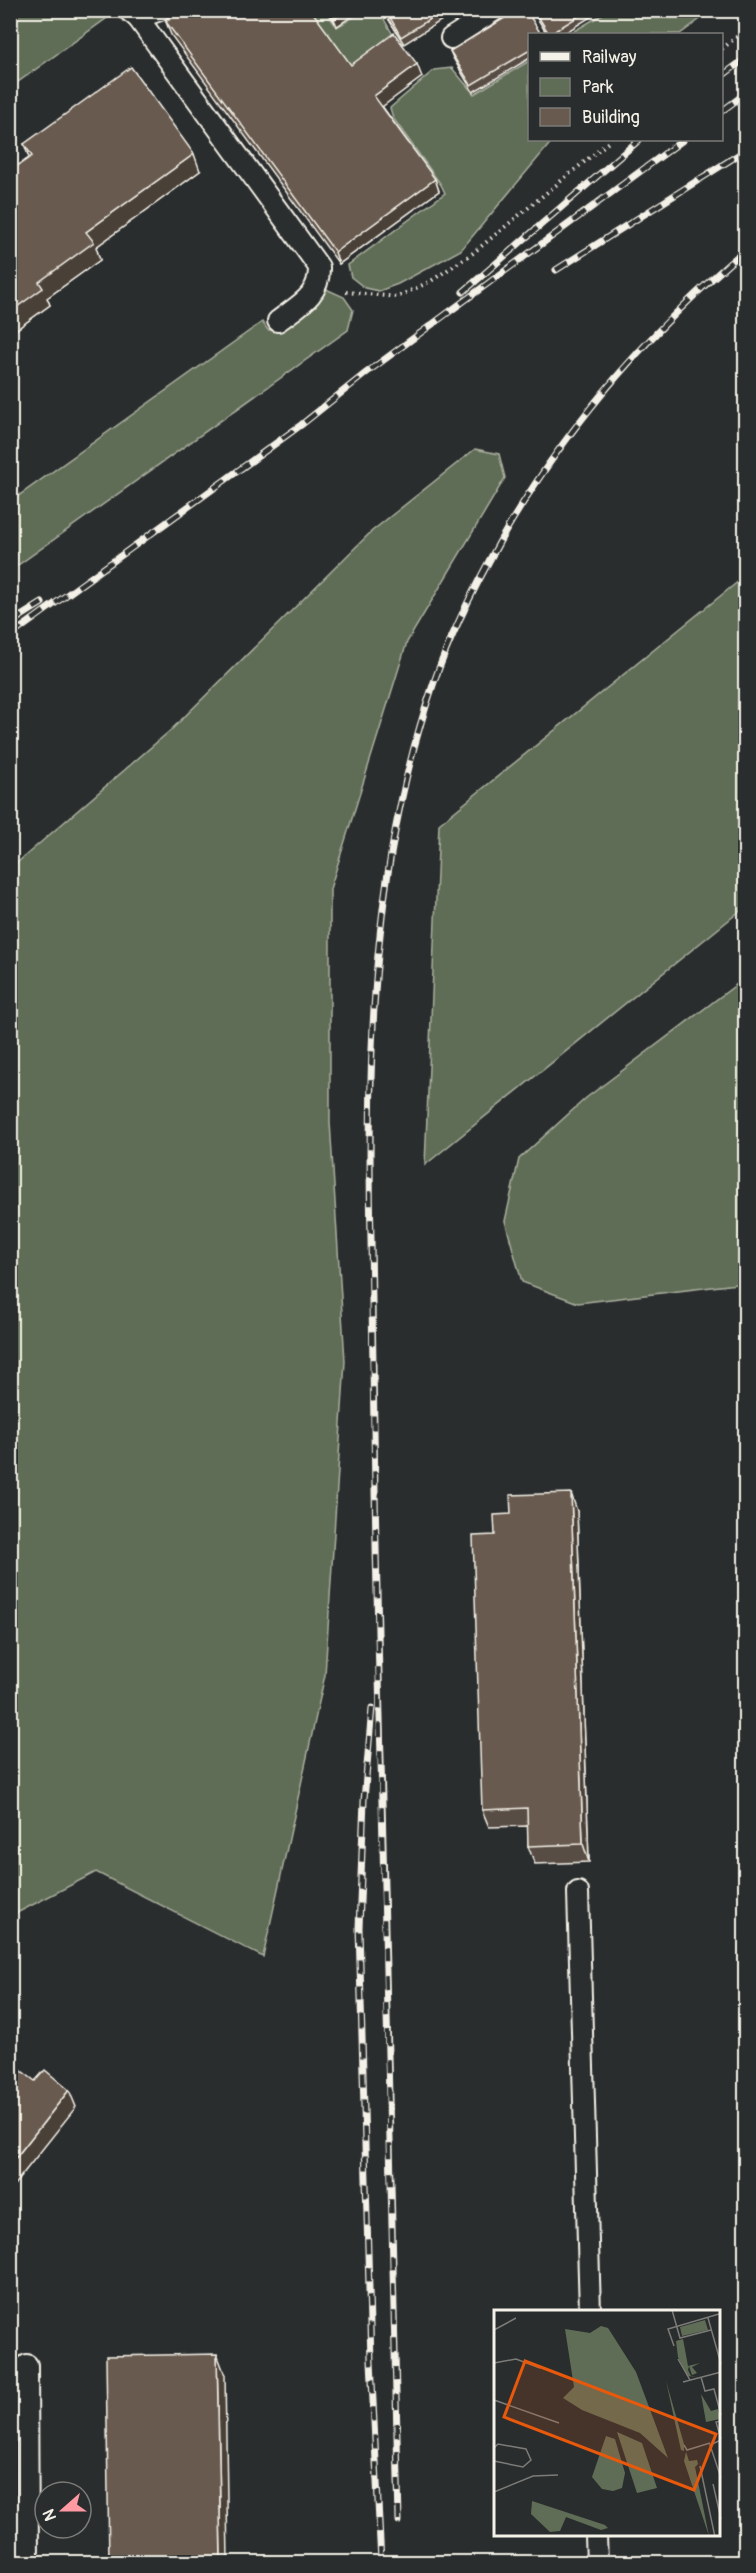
<svg xmlns="http://www.w3.org/2000/svg" width="756" height="2573" viewBox="0 0 756 2573" font-family="Pangolin,sans-serif">
	<style>
		.green { fill: #606d56; stroke: #aaaf9f; stroke-width: 1.5 }
		.lines { fill: none; stroke-linecap: round; stroke-linejoin: round }
		.lane-casing { stroke: #f4f1e8; stroke-width: 24 }
		.path { stroke: #f4f1e8; stroke-width: 4; stroke-dasharray: 1.5 4.5; stroke-linecap: butt }
		.lane { stroke: #2a2d2e; stroke-width: 20 }
		.rail-casing { stroke: #f4f1e8; stroke-width: 7 }
		.rail { stroke: #2a2d2e; stroke-width: 4.5; stroke-dasharray: 14; stroke-linecap: butt }
		.wall { fill: #594d44; stroke: #f4f1e8; stroke-width: 1.5 }
		.shaded-wall { fill: #493f37; stroke: #f4f1e8; stroke-width: 1.5 }
		.building { fill: #685a4f; stroke: #f4f1e8; stroke-width: 1.5 }
		.inset-road { fill: none; stroke: #7b7b78; stroke-width: 1.5 }
		.view { fill: #e8590c; fill-opacity: 0.15; stroke: #e8590c; stroke-width: 3 }
		.inset-edge { fill: none; stroke: #f4f1e8; stroke-width: 3 }
	</style>
	<rect width="100%" height="100%" fill="#2a2d2e"/>
	<filter id="ink" filterUnits="userSpaceOnUse"><feTurbulence type="fractalNoise" baseFrequency=".0167" numOctaves="2"/><feDisplacementMap in="SourceGraphic" scale="12" xChannelSelector="R" yChannelSelector="G"/><feConvolveMatrix kernelMatrix="1 2 1 2 8 2 1 2 1" color-interpolation-filters="sRGB"/></filter>
	<g filter="url(#ink)">
		<g class="green">
			<polygon points="11,10 102,11 107,18 11,87"/>
			<polygon points="308,11 325,11 337,27 364,11 387,11 384,19 396,40 355,71"/>
			<polygon points="608,11 608,10 711,11 680,34 569,34"/>
			<polygon points="529,61 530,140 553,140 461,250 398,284 379,291 365,288 351,277 348,265 445,193 441,185 393,118 390,108 434,70 452,68 474,94"/>
			<polygon points="326,289 344,297 353,310 348,330 11,570 10,502 262,322 268,330 278,330"/>
			<polygon points="475,449 499,454 505,478 407,642 330,889 330,1122 345,1361 325,1675 263,1957 96,1872 11,1916 11,868 172,729 372,531"/>
			<polygon points="745,576 745,907 425,1165 439,824"/>
			<polygon points="745,978 745,1283 578,1303 522,1282 505,1221 519,1159 586,1098"/>
		</g>
		<g class="lines">
			<defs>
				<g id="lane">
					<polyline points="128,10 138,18 160,10"/>
					<path d="M 138,18 L 319,267 C 320,296 299,305 278,321"/>
					<polyline points="451,38 495,10"/>
					<polyline points="578,1892 590,2312"/>
					<polyline points="27,2365 28,2562"/>
					<polyline points="596,2536 597,2562"/>
				</g>
			</defs>
			<use href="#lane" class="lane-casing"/>
			<g class="path">
				<polyline points="722,49 746,29"/>
				<polyline points="346,292 397,297 431,281 473,253 611,140"/>
			</g>
			<use href="#lane" class="lane"/>
			<defs>
				<g id="rail">
					<polyline points="722,76 746,58"/>
					<polyline points="722,111 746,93"/>
					<polyline points="556,270 746,150"/>
					<polyline points="463,292 639,140"/>
					<polyline points="10,623 42,603"/>
					<polyline points="10,636 301,425 366,373 683,140"/>
					<polyline points="372,1708 364,1800 359,1928 371,2361 381,2562"/>
					<path d="M 399,2521 C 391,2178 381,1834 375,1490 C 373,1407 372,1323 371,1239 C 367,1051 372,862 434,682 C 451,633 475,586 500,541 C 564,429 647,333 746,249"/>
				</g>
			</defs>
			<use href="#rail" class="rail-casing"/>
			<use href="#rail" class="rail"/>
		</g>
		<g class="wall">
			<polygon points="327,10 361,10 337,26"/>
			<polygon points="386,10 458,10 404,44 387,17"/>
			<polygon points="532,10 602,10 563,34 547,34"/>
			<polygon points="166,22 351,65 422,77 382,106 435,179 439,191 339,264 171,35"/>
			<polygon points="530,34 530,58 473,92 453,58 450,51"/>
			<polygon points="24,144 200,171 96,247 100,260 47,298 50,305 10,334 10,171 29,158"/>
			<polygon points="577,1511 589,1862 535,1864 528,1846 528,1826 489,1827 482,1810 495,1535"/>
		</g>
		<g class="shaded-wall">
			<polygon points="348,10 361,10 337,26 334,19"/>
			<polygon points="417,64 422,77 379,109 374,96"/>
			<polygon points="194,154 200,171 96,247 100,260 47,298 50,305 10,334 10,312 86,232"/>
			<polygon points="435,179 439,191 339,264 335,252"/>
			<polygon points="571,1493 577,1511 589,1862 583,1844"/>
			<polygon points="69,2090 76,2107 10,2190 10,2165"/>
			<polygon points="217,2354 225,2375 228,2562 221,2562"/>
		</g>
		<g class="building">
			<polygon points="182,10 311,10 351,65 394,33 417,64 374,96 435,179 335,252 166,22"/>
			<polygon points="329,10 348,10 334,19"/>
			<polygon points="386,10 445,10 401,37"/>
			<polygon points="518,10 526,10 541,34 530,34 530,50 471,85 450,51"/>
			<polygon points="534,10 589,10 550,34 549,34"/>
			<polygon points="131,67 194,154 86,232 94,242 39,282 43,288 10,312 10,171 32,156 24,144"/>
			<polygon points="571,1493 583,1844 528,1846 527,1808 482,1810 473,1536 495,1535 494,1515 511,1514 510,1495"/>
			<polygon points="10,2062 35,2081 45,2070 69,2090 10,2165"/>
			<polygon points="217,2354 221,2562 109,2562 106,2356"/>
		</g>
	</g>
	<g transform="translate(494 2310)">
		<rect width="226" height="226" fill="#2a2d2e"/>
		<path d="M 211,10 L 214,20 L 188,26 L 186,17 ZM 107,16 L 114,18 L 142,62 L 174,148 L 146,123 L 88,100 L 69,88 L 80,77 L 71,19 L 96,23 ZM 189,29 L 194,56 L 206,53 L 198,57 L 203,63 L 198,65 L 195,56 L 194,60 L 197,66 L 204,67 L 193,66 L 184,47 L 182,31 ZM 172,71 L 190,134 L 190,141 L 187,140 ZM 207,84 L 217,101 L 224,99 L 226,109 L 212,112 ZM 123,122 L 148,133 L 163,178 L 143,183 ZM 112,126 L 121,129 L 131,163 L 128,178 L 119,181 L 108,179 L 98,167 ZM 192,142 L 195,151 L 203,150 L 204,154 L 201,157 L 215,226 L 190,151 ZM 38,191 L 111,215 L 114,218 L 107,220 L 72,207 L 66,221 L 56,222 L 37,204 Z" fill="#606d56"/>
		<path class="inset-road" d="M 178,0 L 186,28 L 217,20M 214,8 L 227,54M 0,20 L 22,8M 180,36 L 174,19 L 225,4M 184,49 L 196,70M 0,53 L 22,49 L 46,58M 207,67 L 211,81 L 220,79 L 227,105M 189,72 L 227,62M 0,90 L 65,113M 227,111 L 222,112 L 227,129M 227,130 L 216,135 L 227,168M 190,135 L 193,140 L 216,133M 0,138 L 4,134 L 32,139 L 37,150 L 29,157 L 0,151M 206,156 L 221,227M 219,174 L 227,209M 0,182 L 39,166 L 64,165"/>
		<path class="view" d="M 31,51 L 222,124 L 200,180 L 10,107 Z"/>
		<rect width="226" height="226" class="inset-edge"/>
	</g>
	<rect width="756" height="2573" fill="none" stroke="#2a2d2e" stroke-width="36"/>
	<rect x="18" y="18" width="720" height="2537" fill="none" stroke="#f4f1e8" stroke-width="2" filter="url(#ink)"/>
	<rect x="528" y="33" width="195" height="108" fill="#2a2d2e" stroke="#7b7b78" stroke-width="1.5"/>
	<rect x="540" y="52" width="30" height="9" fill="#f4f1e8" stroke="#7b7b78" stroke-width="1.5"/>
	<text x="582" y="63" font-size="18" fill="#f4f1e8">Railway</text>
	<rect x="540" y="78" width="30" height="18" fill="#606d56" stroke="#7b7b78" stroke-width="1.5"/>
	<text x="582" y="93" font-size="18" fill="#f4f1e8">Park</text>
	<rect x="540" y="108" width="30" height="18" fill="#685a4f" stroke="#7b7b78" stroke-width="1.5"/>
	<text x="582" y="123" font-size="18" fill="#f4f1e8">Building</text>
	<g transform="translate(63 2510) rotate(249)"><circle r="28" fill="#2a2d2e" stroke="#7b7b78" stroke-width="1.5"/>
	<path d="M0-4.5L10 22L0 15L-10 22Z" fill="#ff9aa2"/>
	<text y="-9" font-size="16" font-weight="bold" text-anchor="middle" fill="#f4f1e8">N</text>
	</g>
</svg>
